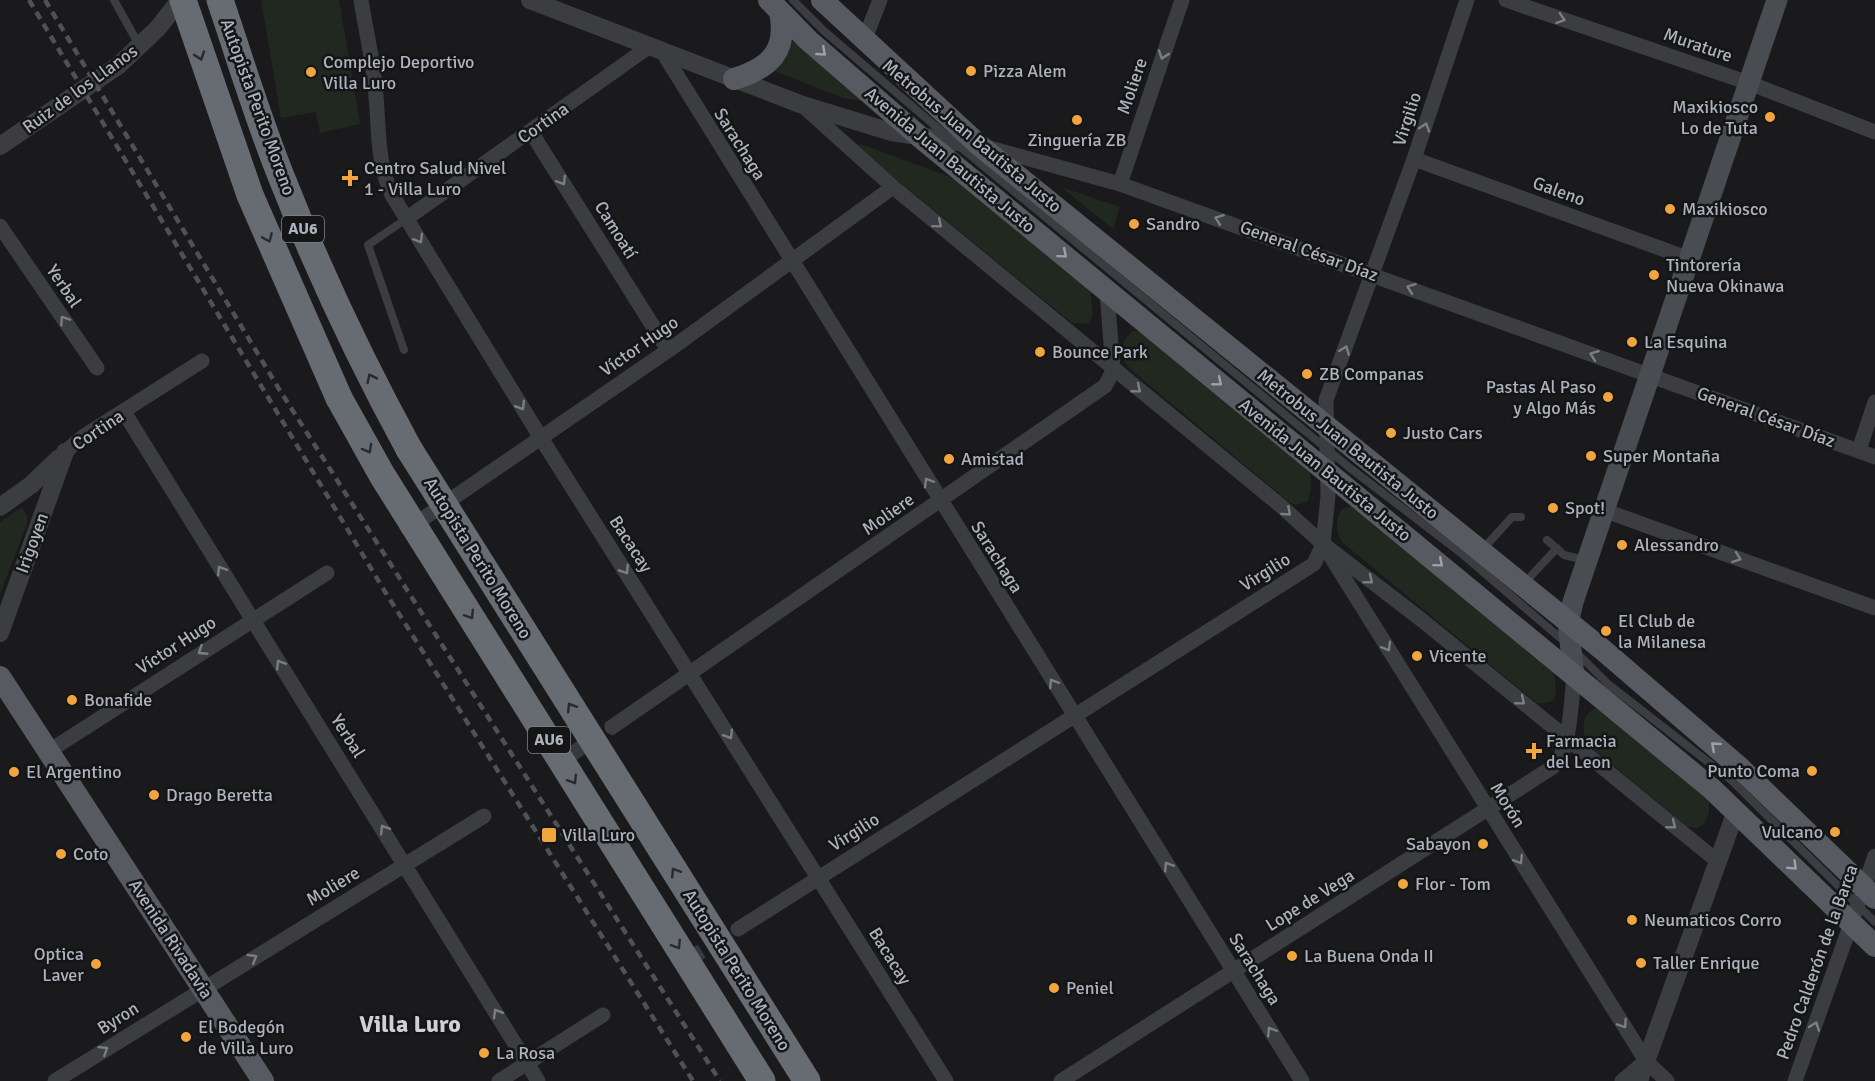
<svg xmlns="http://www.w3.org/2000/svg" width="1875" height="1081" viewBox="0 0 1875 1081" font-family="Signika,sans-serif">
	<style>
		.green { fill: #202820 }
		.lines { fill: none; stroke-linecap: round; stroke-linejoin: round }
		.minor-tunnel { stroke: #37393c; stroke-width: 15; stroke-dasharray: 15 8; stroke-linecap: butt }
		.service { stroke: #3b3d41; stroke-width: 8 }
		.minor { stroke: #3b3d41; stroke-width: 15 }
		.tertiary { stroke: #3b3d41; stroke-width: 18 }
		.secondary { stroke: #494c51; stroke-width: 21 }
		.primary { stroke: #575a60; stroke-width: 22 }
		.motorway { stroke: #676b72; stroke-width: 27 }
		.rail { stroke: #4e5156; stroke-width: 4.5; stroke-dasharray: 8 6; stroke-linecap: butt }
		.motorway-bridge { stroke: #676b72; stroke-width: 27 }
		.oneway { stroke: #7a7e85 }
		.oneway2 { stroke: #9ca1aa }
		.oneway3 { stroke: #2a2a2e }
		.poi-dot { fill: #f1a53e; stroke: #151517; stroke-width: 2 }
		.labels { text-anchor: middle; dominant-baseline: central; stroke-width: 5; stroke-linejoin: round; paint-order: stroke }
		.shield { fill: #151517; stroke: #7f848a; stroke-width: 1.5 }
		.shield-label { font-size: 16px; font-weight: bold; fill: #adb3bc }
		.street-label { font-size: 18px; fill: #adb3bc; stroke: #151517 }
		.poi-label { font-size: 18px; fill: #adb3bc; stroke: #151517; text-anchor: start }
		.district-label { font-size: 24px; font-weight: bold; fill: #ced1d8; stroke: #151517 }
	</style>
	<rect width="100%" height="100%" fill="#1a1a1c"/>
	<g class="green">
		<polygon points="261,0 339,0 360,124 320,133 316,112 281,118"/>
		<polygon points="792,41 795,42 862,101 843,98 774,71 789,42"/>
		<polygon points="861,144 950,177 968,188 1090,289 1093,314 1088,324 1072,323 859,149 858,145"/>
		<polygon points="1061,187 1120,207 1113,229"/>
		<polygon points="1132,331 1141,331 1310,470 1311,490 1307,502 1295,505 1289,502 1129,368 1124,360 1123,342"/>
		<path d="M 1351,506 L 1554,671 L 1556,692 L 1553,701 L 1538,704 L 1343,543 C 1335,534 1335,519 1342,509 Z"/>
		<polygon points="22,507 27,516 27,524 0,594 0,522"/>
		<path d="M 1598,708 L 1709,799 L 1709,813 L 1704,824 L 1697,828 L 1687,826 L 1588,745 C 1581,732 1581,712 1598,708 Z"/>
	</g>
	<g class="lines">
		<g class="minor-tunnel">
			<polyline points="570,755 612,727"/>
			<polyline points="689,959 725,937"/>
		</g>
		<g class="service">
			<polyline points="114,0 139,45"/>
			<polyline points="793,0 824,31 947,136"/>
			<polyline points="959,146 1350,468 1461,553 1565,642"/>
			<polyline points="404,350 368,245 406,219"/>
			<polyline points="1547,540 1564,555 1585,560"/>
			<polyline points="1483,549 1512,517 1521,517"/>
			<polyline points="1528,584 1529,578 1557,548"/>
			<polyline points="1576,652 1608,684 1730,779 1875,922"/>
		</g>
		<g class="minor">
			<path d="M 361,0 C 366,32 374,64 376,96 C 379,130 377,163 392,195 L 541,438 L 946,1081"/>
			<polyline points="1506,0 1749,83 1875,132"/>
			<polyline points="864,41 880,0"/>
			<polyline points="662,51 1302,1081"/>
			<polyline points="803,106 893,187 1281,506 1323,544 1423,621 1716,860"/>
			<polyline points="531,132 668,350"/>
			<polyline points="986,147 1120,184 1875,457"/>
			<polyline points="1414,159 1690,259"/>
			<polyline points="1120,184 1182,0"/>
			<polyline points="406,219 650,46"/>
			<polyline points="0,226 97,368"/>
			<polyline points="124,412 538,1081"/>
			<polyline points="1859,450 1875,402"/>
			<polyline points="65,452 84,436 202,361"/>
			<polyline points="1603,510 1875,608"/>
			<polyline points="408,529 676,345 893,187"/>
			<polyline points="1331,557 1646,1061 1667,1081"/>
			<polyline points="612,727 1105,386 1113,371 1107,291"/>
			<polyline points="49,751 327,573"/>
			<polyline points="738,929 1314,564 1323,544 1328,496 1326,400 1414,159 1467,0"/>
			<polyline points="55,1081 484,816"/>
			<polyline points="499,1081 603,1015"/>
			<path d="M 1061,1081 L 1553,767 C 1571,751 1571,700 1574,676"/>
			<polyline points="1622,1081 1646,1061"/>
			<polyline points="1795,1081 1875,856"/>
		</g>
		<g class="tertiary">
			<polyline points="530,0 800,104 891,132 979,145"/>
			<polyline points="0,146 119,65 158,28 180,0"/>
			<polyline points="0,507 31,485 59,458"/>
			<polyline points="0,633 65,452"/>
			<polyline points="1639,1081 1736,811"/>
		</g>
		<polyline class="secondary" points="1574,676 1568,623 1573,602 1777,0"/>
		<g class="primary">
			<polyline points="769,0 808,40 920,137 1712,789 1875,946"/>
			<polyline points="822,0 979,145 1603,650 1738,766 1875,898"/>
			<path d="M 734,79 C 770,68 788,51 780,12"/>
			<polyline points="0,677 263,1081"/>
		</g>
		<g class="motorway">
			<polyline points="183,0 250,195 339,398"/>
			<path d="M 220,0 C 240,59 258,119 281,176 C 318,270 361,361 409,449"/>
		</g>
		<g class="rail">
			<polyline points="29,0 384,590 693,1081"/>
			<polyline points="45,0 279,389 720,1081"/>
		</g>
		<g class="motorway-bridge">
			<polyline points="339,398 382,475 762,1081"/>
			<polyline points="409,449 807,1081"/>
		</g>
	</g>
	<defs><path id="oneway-chevron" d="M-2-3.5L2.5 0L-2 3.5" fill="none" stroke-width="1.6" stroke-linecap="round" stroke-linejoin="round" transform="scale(1.5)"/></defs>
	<g class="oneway">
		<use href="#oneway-chevron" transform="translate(1561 19) rotate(19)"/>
		<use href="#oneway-chevron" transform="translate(1163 55) rotate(109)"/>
		<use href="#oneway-chevron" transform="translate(1425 127) rotate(-72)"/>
		<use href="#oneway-chevron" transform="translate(562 181) rotate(58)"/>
		<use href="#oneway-chevron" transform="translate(1219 219) rotate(-160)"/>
		<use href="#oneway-chevron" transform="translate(938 224) rotate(40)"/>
		<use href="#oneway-chevron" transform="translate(419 239) rotate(59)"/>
		<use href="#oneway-chevron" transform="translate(1411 288) rotate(-160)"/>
		<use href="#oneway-chevron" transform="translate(64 320) rotate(-124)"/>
		<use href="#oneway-chevron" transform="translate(1345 350) rotate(-69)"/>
		<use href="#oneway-chevron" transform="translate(1594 355) rotate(-160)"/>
		<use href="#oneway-chevron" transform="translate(1137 389) rotate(39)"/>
		<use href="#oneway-chevron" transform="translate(521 406) rotate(59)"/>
		<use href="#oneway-chevron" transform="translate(928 482) rotate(-121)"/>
		<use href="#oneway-chevron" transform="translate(1287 512) rotate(42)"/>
		<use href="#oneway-chevron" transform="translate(1737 558) rotate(20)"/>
		<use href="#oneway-chevron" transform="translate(221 570) rotate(-122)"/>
		<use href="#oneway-chevron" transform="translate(625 570) rotate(57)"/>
		<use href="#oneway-chevron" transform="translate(1369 580) rotate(38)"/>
		<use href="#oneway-chevron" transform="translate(1387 647) rotate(59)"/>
		<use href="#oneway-chevron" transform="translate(202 651) rotate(147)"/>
		<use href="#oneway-chevron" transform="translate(280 664) rotate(-122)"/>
		<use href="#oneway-chevron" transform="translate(1053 683) rotate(-122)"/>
		<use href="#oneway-chevron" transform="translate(1521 701) rotate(39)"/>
		<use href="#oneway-chevron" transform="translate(729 735) rotate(58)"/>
		<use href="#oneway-chevron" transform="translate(1672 825) rotate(39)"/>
		<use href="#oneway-chevron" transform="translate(384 829) rotate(-122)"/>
		<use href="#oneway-chevron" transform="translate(1519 860) rotate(58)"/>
		<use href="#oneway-chevron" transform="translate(1168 866) rotate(-122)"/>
		<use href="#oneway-chevron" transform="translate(253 958) rotate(-31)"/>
		<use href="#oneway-chevron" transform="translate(497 1013) rotate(-121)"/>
		<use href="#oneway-chevron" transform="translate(1623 1024) rotate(57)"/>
		<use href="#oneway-chevron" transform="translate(1815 1026) rotate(-70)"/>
		<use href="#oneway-chevron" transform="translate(1271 1031) rotate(-122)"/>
		<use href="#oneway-chevron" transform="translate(104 1050) rotate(-32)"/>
	</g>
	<g class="oneway2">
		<use href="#oneway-chevron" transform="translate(822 52) rotate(41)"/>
		<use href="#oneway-chevron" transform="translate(1063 254) rotate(40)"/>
		<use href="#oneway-chevron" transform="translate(1218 382) rotate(39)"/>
		<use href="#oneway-chevron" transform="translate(1439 563) rotate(40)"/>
		<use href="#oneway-chevron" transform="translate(1715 746) rotate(-139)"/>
		<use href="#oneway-chevron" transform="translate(1793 866) rotate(44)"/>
	</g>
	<g class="oneway3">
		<use href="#oneway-chevron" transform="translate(200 56) rotate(71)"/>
		<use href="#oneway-chevron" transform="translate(268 238) rotate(67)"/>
		<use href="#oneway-chevron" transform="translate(371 378) rotate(-116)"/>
		<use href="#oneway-chevron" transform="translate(368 449) rotate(61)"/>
		<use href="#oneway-chevron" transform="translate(470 615) rotate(58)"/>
		<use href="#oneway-chevron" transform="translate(571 707) rotate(-122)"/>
		<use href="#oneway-chevron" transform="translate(573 780) rotate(58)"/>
		<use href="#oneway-chevron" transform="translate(675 872) rotate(-122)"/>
		<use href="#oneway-chevron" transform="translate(677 945) rotate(58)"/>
	</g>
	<g class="poi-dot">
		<circle cx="971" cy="71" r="6"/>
		<circle cx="311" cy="72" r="6"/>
		<circle cx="1770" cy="117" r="6"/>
		<circle cx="1077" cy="120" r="6"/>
		<path d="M347 169h6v6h6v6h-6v6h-6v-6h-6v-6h6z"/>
		<circle cx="1670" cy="209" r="6"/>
		<circle cx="1134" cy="224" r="6"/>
		<circle cx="1654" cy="275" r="6"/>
		<circle cx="1632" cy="342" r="6"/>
		<circle cx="1040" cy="352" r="6"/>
		<circle cx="1307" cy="374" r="6"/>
		<circle cx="1608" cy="397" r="6"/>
		<circle cx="1391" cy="433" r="6"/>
		<circle cx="1591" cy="456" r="6"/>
		<circle cx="949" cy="459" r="6"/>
		<circle cx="1553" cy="508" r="6"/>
		<circle cx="1622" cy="545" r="6"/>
		<circle cx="1606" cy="631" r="6"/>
		<circle cx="1417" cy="656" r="6"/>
		<circle cx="72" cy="700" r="6"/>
		<path d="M1531 742h6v6h6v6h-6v6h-6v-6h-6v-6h6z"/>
		<circle cx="1812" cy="771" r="6"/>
		<circle cx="14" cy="772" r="6"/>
		<circle cx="154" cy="795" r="6"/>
		<circle cx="1835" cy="832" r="6"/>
		<rect x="541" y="827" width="16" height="16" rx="3"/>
		<circle cx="1483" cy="844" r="6"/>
		<circle cx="61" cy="854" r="6"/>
		<circle cx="1403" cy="884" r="6"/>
		<circle cx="1632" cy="920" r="6"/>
		<circle cx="1292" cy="956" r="6"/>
		<circle cx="1641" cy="963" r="6"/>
		<circle cx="96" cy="964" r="6"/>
		<circle cx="1054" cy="988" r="6"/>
		<circle cx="186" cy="1037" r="6"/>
		<circle cx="484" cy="1053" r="6"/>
	</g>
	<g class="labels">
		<g class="shield">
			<rect x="282" y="216" width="42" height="26" rx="4.5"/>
			<rect x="528" y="727" width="42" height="26" rx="4.5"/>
		</g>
		<g class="shield-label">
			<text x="303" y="229">AU6</text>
			<text x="549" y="740">AU6</text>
		</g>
		<g class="street-label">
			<text transform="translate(1698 45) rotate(19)">Murature</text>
			<text transform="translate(1132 86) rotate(-71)">Moliere</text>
			<text transform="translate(80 89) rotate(-36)">Ruiz de los Llanos</text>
			<text transform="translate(258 107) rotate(70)">Autopista Perito Moreno</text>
			<text transform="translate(1407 119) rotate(-72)">Virgilio</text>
			<text transform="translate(543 123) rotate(-35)">Cortina</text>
			<text transform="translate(972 136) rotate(40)">Metrobus Juan Bautista Justo</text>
			<text transform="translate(740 144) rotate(58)">Sarachaga</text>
			<text transform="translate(950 160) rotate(40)">Avenida Juan Bautista Justo</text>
			<text transform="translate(1559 191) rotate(20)">Galeno</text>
			<text transform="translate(616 230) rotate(58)">Camoatí</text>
			<text transform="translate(1309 251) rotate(20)">General César Díaz</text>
			<text transform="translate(64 286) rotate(56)">Yerbal</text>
			<text transform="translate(639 346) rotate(-35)">Víctor Hugo</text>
			<text transform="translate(1766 417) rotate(20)">General César Díaz</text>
			<text transform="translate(98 430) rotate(-34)">Cortina</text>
			<text transform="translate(1348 444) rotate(39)">Metrobus Juan Bautista Justo</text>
			<text transform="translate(1325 470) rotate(39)">Avenida Juan Bautista Justo</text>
			<text transform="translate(888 514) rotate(-35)">Moliere</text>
			<text transform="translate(32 543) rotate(-70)">Irigoyen</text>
			<text transform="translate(631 544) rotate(57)">Bacacay</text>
			<text transform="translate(997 557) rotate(58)">Sarachaga</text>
			<text transform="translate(478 558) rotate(58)">Autopista Perito Moreno</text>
			<text transform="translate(1265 572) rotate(-32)">Virgilio</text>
			<text transform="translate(176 645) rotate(-33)">Víctor Hugo</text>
			<text transform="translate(348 736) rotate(58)">Yerbal</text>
			<text transform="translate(1508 805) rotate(58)">Morón</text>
			<text transform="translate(854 832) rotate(-32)">Virgilio</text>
			<text transform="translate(333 886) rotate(-31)">Moliere</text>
			<text transform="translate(1310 900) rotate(-32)">Lope de Vega</text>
			<text transform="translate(171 939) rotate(57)">Avenida Rivadavia</text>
			<text transform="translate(890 956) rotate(58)">Bacacay</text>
			<text transform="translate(1817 962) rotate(-70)">Pedro Calderón de la Barca</text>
			<text transform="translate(1255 969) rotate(58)">Sarachaga</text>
			<text transform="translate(737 970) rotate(58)">Autopista Perito Moreno</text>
			<text transform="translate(118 1018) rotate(-32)">Byron</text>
		</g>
		<g class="poi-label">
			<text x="323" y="62">Complejo Deportivo<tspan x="323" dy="21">Villa Luro</tspan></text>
			<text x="983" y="71">Pizza Alem</text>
			<text x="1758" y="107" text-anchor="end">Maxikiosco<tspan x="1758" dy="21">Lo de Tuta</tspan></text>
			<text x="1077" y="140" text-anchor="middle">Zinguería ZB</text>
			<text x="364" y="168">Centro Salud Nivel<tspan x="364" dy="21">1 - Villa Luro</tspan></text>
			<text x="1682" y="209">Maxikiosco</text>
			<text x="1146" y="224">Sandro</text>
			<text x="1666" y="265">Tintorería<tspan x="1666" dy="21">Nueva Okinawa</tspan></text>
			<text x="1644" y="342">La Esquina</text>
			<text x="1052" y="352">Bounce Park</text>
			<text x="1319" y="374">ZB Companas</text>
			<text x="1596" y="387" text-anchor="end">Pastas Al Paso<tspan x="1596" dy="21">y Algo Más</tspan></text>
			<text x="1403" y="433">Justo Cars</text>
			<text x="1603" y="456">Super Montaña</text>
			<text x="961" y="459">Amistad</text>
			<text x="1565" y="508">Spot!</text>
			<text x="1634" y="545">Alessandro</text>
			<text x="1618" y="621">El Club de<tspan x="1618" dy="21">la Milanesa</tspan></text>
			<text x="1429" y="656">Vicente</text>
			<text x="84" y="700">Bonafide</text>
			<text x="1546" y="741">Farmacia<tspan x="1546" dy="21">del Leon</tspan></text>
			<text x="1800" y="771" text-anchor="end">Punto Coma</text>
			<text x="26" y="772">El Argentino</text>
			<text x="166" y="795">Drago Beretta</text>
			<text x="1823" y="832" text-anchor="end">Vulcano</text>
			<text x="562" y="835">Villa Luro</text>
			<text x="1471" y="844" text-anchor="end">Sabayon</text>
			<text x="73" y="854">Coto</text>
			<text x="1415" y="884">Flor - Tom</text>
			<text x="1644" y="920">Neumaticos Corro</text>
			<text x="84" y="954" text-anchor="end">Optica<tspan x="84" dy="21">Laver</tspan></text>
			<text x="1304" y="956">La Buena Onda II</text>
			<text x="1653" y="963">Taller Enrique</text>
			<text x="1066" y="988">Peniel</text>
			<text x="198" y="1027">El Bodegón<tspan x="198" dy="21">de Villa Luro</tspan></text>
			<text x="496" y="1053">La Rosa</text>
		</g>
		<g class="district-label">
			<text x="410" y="1024">Villa Luro</text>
		</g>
	</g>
</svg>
